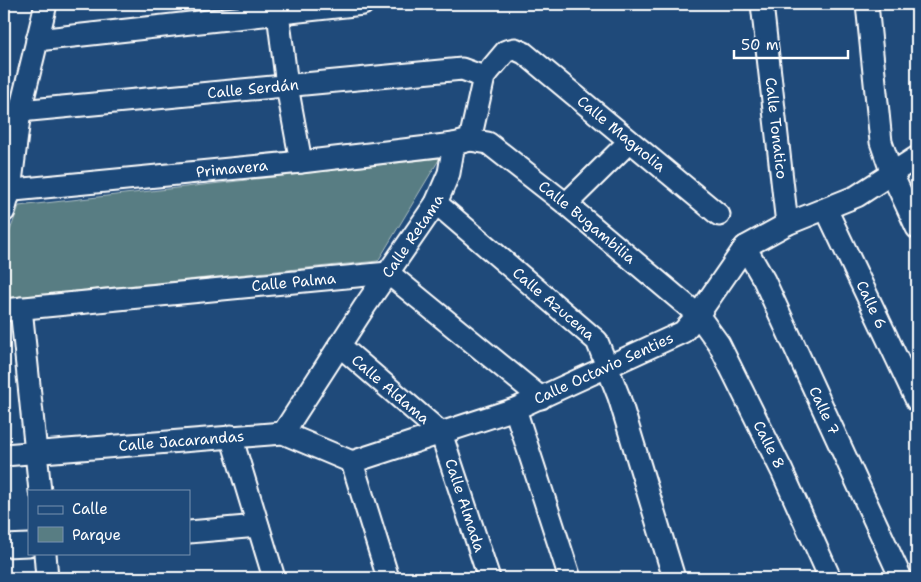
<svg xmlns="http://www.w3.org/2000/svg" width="921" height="582" viewBox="0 0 921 582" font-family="'Shantell Sans',sans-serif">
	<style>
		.green { fill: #587d83; stroke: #acbec1 }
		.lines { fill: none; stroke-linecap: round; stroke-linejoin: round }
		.minor-casing { stroke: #fff; stroke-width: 25 }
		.minor { stroke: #1f4a7a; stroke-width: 21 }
		.labels { text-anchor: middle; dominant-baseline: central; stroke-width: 4; stroke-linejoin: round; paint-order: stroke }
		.street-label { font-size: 15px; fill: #fff; stroke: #1f4a7a }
	</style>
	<rect width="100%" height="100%" fill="#1f4a7a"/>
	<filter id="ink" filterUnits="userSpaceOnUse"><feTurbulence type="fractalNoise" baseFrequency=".02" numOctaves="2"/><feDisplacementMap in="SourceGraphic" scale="10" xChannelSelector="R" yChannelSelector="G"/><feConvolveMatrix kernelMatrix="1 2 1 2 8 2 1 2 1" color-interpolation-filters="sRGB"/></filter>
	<g filter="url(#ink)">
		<polygon class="green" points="440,158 378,261 4,298 4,247 19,206"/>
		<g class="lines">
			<defs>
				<g id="minor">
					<path id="s1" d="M 762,4 L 787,224"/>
					<polyline points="867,4 881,142 892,174 917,228"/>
					<polyline points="278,13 287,86 301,162"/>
					<polyline points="37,40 363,4"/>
					<path id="s2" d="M 20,111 L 462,69 L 484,77"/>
					<path id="s3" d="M 470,140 L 488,143 L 566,204 L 698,315 L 719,344 L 782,471 L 830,578"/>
					<path id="s4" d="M 4,191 L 301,162 L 454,144"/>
					<path id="s5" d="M 436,203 L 597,341 L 619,397 L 674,578"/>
					<polyline points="566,204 629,142"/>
					<path id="s6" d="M 826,209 L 917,401"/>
					<polyline points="4,211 10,190 20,111 46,4"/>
					<path id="s7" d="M 745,247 L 764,280 L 901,578"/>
					<polyline points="21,308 40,491"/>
					<path id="s8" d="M 4,310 L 388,273 L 541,398"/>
					<path id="s9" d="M 339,345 L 441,433 L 489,578"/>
					<polyline points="515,409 570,578"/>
					<path id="s10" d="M 283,433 L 365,306 L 436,203 L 449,173 L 454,144 L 470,140 L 484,77 L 506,51 L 515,49 L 524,53 L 719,215"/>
					<polyline points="231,436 274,578"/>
					<path id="s11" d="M 4,455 L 283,433 L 352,462"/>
					<path id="s12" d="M 352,462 L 515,409 L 683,332 L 698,315 L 745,247 L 787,224 L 857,196 L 917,157"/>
					<polyline points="352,462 388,578"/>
					<polyline points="189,532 258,526"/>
					<polyline points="4,546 29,545"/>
					<polyline points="45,553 47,578"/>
				</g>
			</defs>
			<use href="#minor" class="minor-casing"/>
			<use href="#minor" class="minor"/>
		</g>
	</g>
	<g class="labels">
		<g class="street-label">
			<text stroke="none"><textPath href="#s2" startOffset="234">Calle Serdán</textPath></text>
			<text stroke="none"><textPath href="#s1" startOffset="125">Calle Tonatico</textPath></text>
			<text stroke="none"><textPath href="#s10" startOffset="599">Calle Magnolia</textPath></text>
			<text stroke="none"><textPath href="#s4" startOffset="229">Primavera</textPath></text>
			<text stroke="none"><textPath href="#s3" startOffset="145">Calle Bugambilia</textPath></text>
			<text stroke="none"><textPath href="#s10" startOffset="236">Calle Retama</textPath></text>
			<text stroke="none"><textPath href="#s8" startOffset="291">Calle Palma</textPath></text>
			<text stroke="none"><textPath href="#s5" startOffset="155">Calle Azucena</textPath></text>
			<text stroke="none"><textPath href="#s6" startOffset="106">Calle 6</textPath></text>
			<text stroke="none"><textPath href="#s12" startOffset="269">Calle Octavio Senties</textPath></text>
			<text stroke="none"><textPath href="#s9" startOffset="68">Calle Aldama</textPath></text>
			<text stroke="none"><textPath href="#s7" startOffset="182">Calle 7</textPath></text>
			<text stroke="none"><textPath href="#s11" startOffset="178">Calle Jacarandas</textPath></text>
			<text stroke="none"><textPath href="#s3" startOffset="438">Calle 8</textPath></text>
			<text stroke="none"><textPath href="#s9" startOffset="211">Calle Almada</textPath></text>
		</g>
	</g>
	<rect width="921" height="582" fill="none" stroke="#1f4a7a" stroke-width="20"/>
	<rect x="10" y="10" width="901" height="562" fill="none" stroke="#fff" stroke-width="2" filter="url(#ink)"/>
	<rect x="28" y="490" width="162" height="65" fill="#1f4a7a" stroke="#7992af"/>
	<rect x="38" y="506" width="25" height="8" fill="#1f4a7a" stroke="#7992af"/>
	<text x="72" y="514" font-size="15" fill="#ffffff">Calle</text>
	<rect x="38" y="527" width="25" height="15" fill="#587d83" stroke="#7992af"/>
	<text x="72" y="540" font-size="15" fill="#ffffff">Parque</text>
	<path d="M734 50v8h114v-8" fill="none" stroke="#ffffff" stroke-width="2.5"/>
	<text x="741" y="50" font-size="15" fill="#ffffff" stroke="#1f4a7a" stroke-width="4" paint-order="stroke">50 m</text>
</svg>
